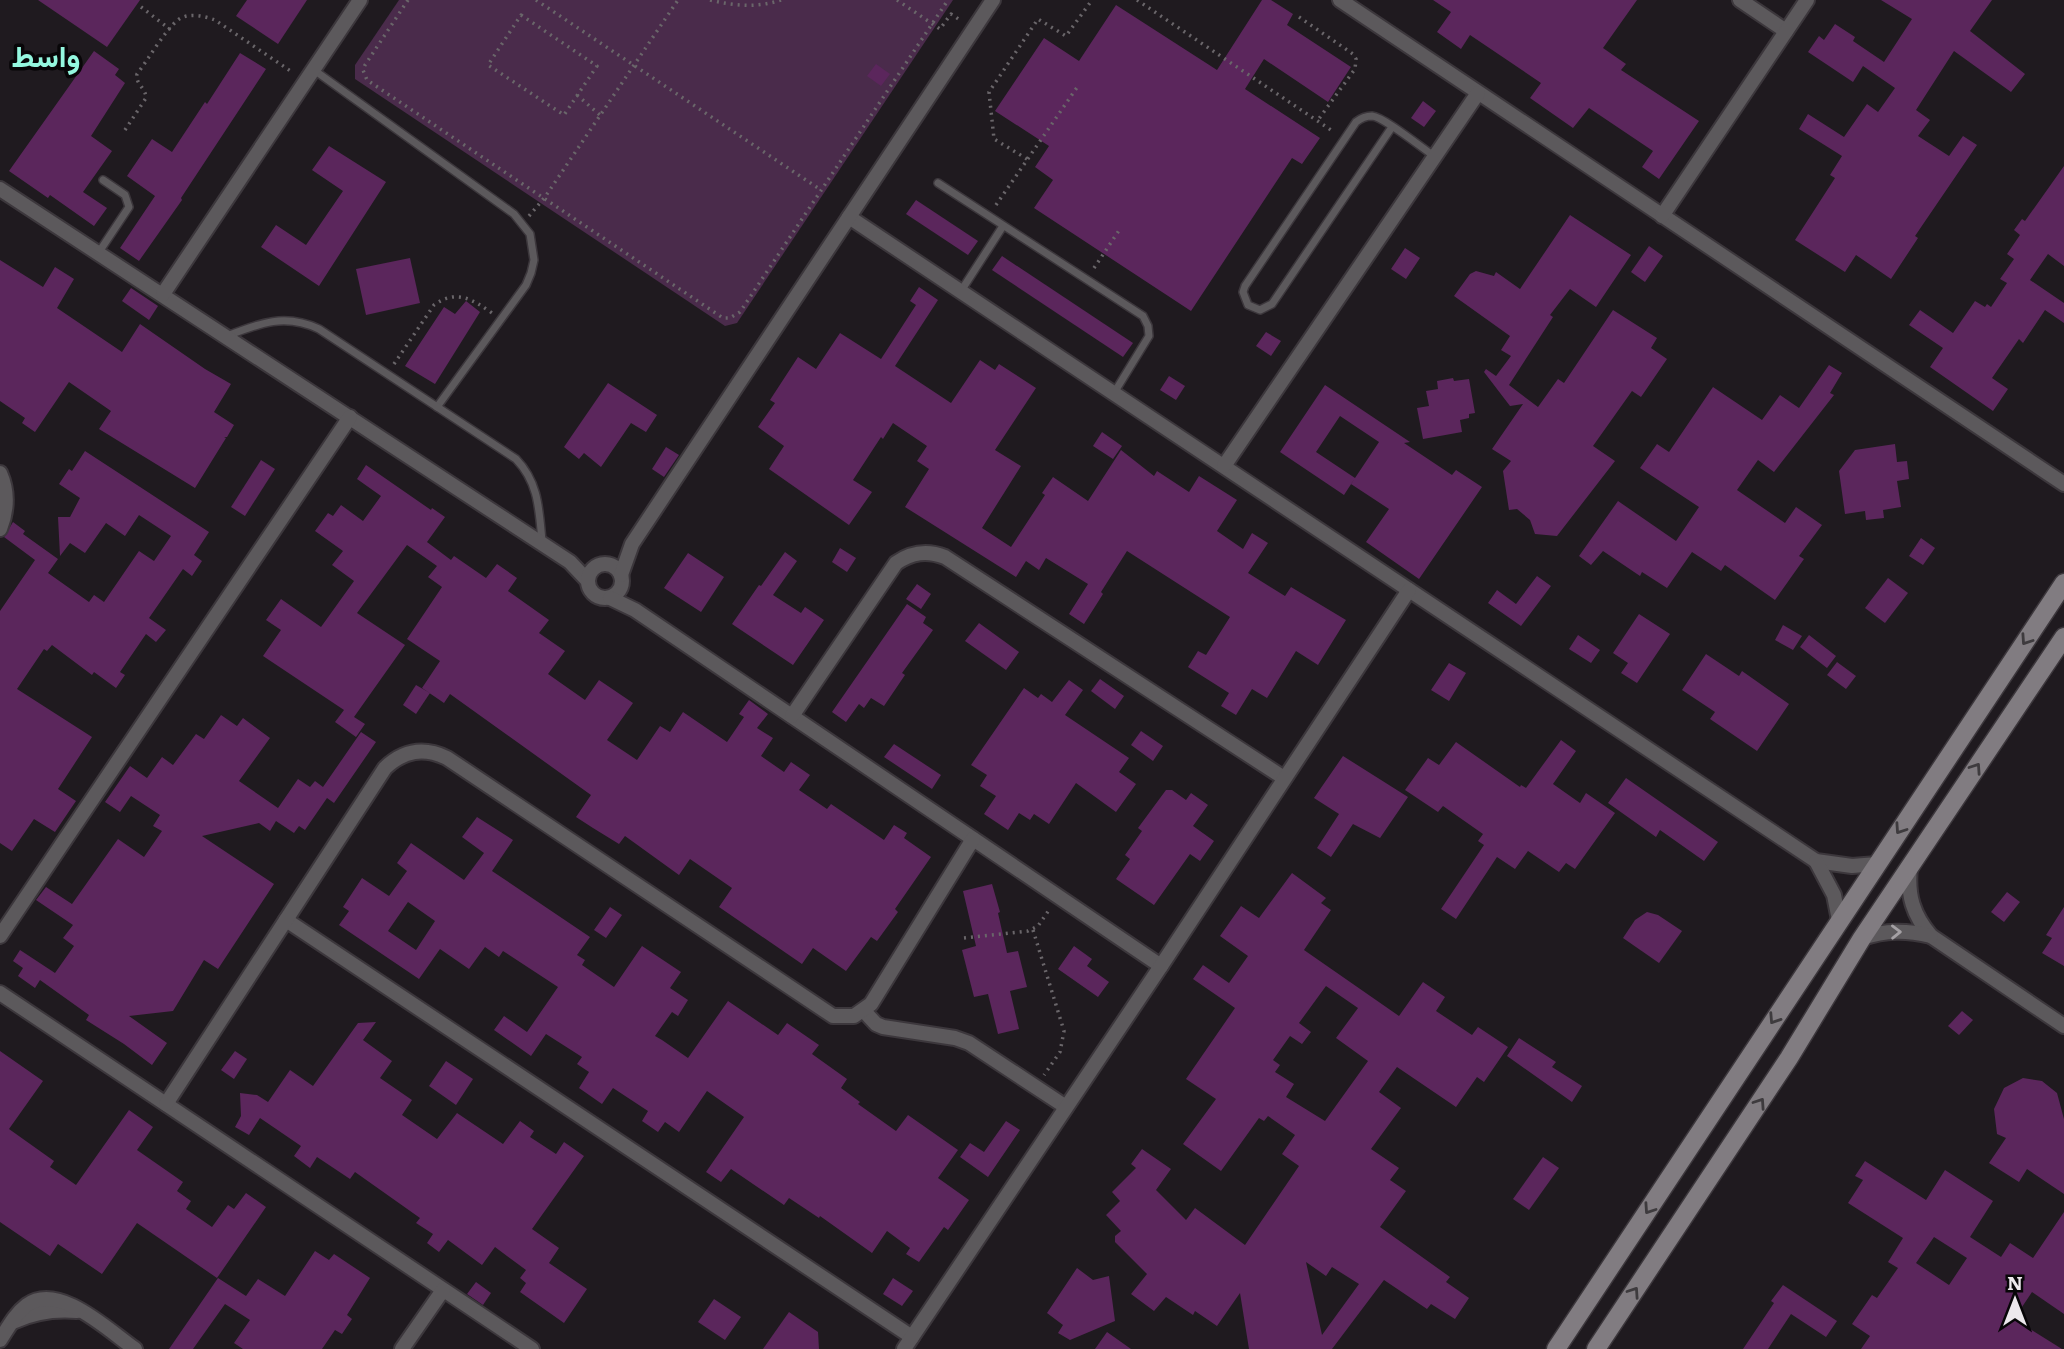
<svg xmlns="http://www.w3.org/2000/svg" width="2064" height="1349" viewBox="0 0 2064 1349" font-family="Literata,Vazirmatn,serif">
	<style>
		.green { fill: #4a2b4b }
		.building { fill: #5b265c; fill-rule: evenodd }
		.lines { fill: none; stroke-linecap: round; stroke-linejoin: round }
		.service-casing { stroke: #3c373c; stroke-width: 10 }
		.minor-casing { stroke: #3c373c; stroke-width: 18 }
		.secondary-casing { stroke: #3c373c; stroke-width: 21 }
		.path { stroke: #6a666a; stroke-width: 3.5; stroke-dasharray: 2 5; stroke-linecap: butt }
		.service { stroke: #5c595c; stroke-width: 7 }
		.minor { stroke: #5c595c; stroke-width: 14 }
		.secondary { stroke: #817c81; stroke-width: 18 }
		.oneway { stroke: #3e3b3e }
		.oneway2 { stroke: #a4a0a4 }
		.labels { text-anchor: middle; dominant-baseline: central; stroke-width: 7; stroke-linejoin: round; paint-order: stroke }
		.district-label { font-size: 30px; font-weight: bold; fill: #94f7df; stroke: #080608 }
	</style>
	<rect width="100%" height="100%" fill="#1f1a1f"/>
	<polygon class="green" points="399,0 953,0 737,323 725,326 355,79 355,65"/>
	<g class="building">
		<polygon points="38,0 140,0 107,47"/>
		<polygon points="247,0 307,0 278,44 236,16"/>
		<polygon points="1262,0 1271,0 1293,14 1287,25 1351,67 1328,102 1264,59 1245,89 1320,138 1302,164 1292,158 1191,311 1034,208 1053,180 1035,167 1049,146 995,111 1044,38 1079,61 1116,5 1217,70"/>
		<polygon points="1433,0 1637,0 1603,48 1626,64 1621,70 1699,121 1659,179 1642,167 1653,151 1589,108 1573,128 1530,98 1541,83 1470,35 1461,49 1437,32 1451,12"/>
		<polygon points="1881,0 1992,0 1970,31 2025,74 2011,92 1954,51 1916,110 1930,120 1918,136 1949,156 1963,136 1977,145 1915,236 1918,238 1891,279 1856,255 1845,272 1795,240 1835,178 1830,175 1842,156 1799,129 1808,114 1844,137 1867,104 1878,112 1895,88 1863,66 1853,82 1808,52 1819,36 1824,40 1835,24 1855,37 1853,41 1884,62 1912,19"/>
		<polygon points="94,51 119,69 115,75 125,83 91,136 112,151 83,192 107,208 94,226 50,195 48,198 9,171"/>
		<polygon points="240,53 266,69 181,198 182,200 139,261 120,248 155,196 127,176 152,139 172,152 205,102 207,104"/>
		<polygon points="876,64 890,74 881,86 867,76"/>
		<polygon points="1423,101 1436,111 1424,127 1411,118"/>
		<polygon points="329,146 386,182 319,286 261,247 276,225 306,245 343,191 312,170"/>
		<polygon points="2064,166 2064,266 2048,254 2030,280 2064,303 2064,323 2045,310 2023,343 2019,339 1992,378 2008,389 1993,411 1930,367 1943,348 1909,325 1920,310 1953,333 1975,301 1985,307 1987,304 1991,307 2007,283 2000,279 2014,259 2007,254 2020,235 2014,230 2022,219 2025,221"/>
		<polygon points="916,200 978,241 968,255 906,214"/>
		<polygon points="1570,215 1631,255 1596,307 1570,289 1550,315 1553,317 1509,385 1538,407 1558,379 1564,383 1613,310 1657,338 1651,348 1667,359 1641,397 1632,391 1593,446 1615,461 1557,536 1535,534 1530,520 1517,509 1509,510 1503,471 1511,461 1492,449 1523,404 1510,406 1484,372 1486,369 1496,376 1511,356 1501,350 1510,336 1454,296 1470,274 1476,271 1494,276 1496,272 1520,289"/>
		<polygon points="1649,246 1663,256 1645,282 1631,272"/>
		<polygon points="1405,248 1420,258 1406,279 1391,269"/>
		<polygon points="1002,256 1133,343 1123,357 992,270"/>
		<polygon points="410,258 420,303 366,315 356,269"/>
		<polygon points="0,260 43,287 55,267 74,279 57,308 122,352 140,324 205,369 231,384 214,412 234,425 227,437 224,437 226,438 195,488 99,429 111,411 69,382 35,432 22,423 25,418 0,401"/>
		<polygon points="919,287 938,300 895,366 951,403 980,360 995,370 999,364 1036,388 995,450 1021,466 982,528 1011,547 1045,495 1042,493 1053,477 1088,501 1121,450 1154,476 1157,471 1189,492 1199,476 1237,500 1217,531 1243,549 1252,533 1268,543 1248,573 1285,596 1291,587 1346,620 1318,665 1296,651 1267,698 1252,689 1236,715 1221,706 1229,693 1188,667 1198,651 1206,655 1230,617 1127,551 1101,592 1103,594 1084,624 1069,614 1088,584 1046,558 1039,570 1026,561 1016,577 905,507 929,469 917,461 927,446 893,423 883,439 881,437 853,480 872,492 849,525 769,469 784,446 758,427 775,403 770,400 798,357 816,369 840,333 881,359 916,305 910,301"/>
		<polygon points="131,288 158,306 149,320 122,301"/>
		<polygon points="466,301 480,312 435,384 405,366 444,307 455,314"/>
		<polygon points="1266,332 1281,341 1271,356 1256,346"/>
		<polygon points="1829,365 1842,373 1830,393 1834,395 1774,472 1758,460 1737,490 1785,523 1796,507 1822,525 1799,556 1804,559 1775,600 1725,565 1721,571 1692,552 1667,588 1642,572 1640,576 1603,551 1591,565 1579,556 1618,501 1676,541 1699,507 1640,468 1657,444 1669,452 1713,387 1762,420 1780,395 1799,408"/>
		<polygon points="1169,376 1185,386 1176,400 1160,390"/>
		<polygon points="1453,378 1454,381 1469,379 1475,413 1469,414 1469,418 1460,420 1462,432 1423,439 1417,408 1429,406 1426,391 1438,389 1437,381"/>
		<polygon points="608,383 657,415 646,432 631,423 601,467 584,453 579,459 564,447"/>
		<polygon points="1325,385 1410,442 1404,443 1452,475 1456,470 1482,487 1419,579 1366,542 1389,509 1351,484 1379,442 1340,416 1316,452 1355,478 1344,495 1280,452"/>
		<polygon points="1102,432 1122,446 1113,459 1093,446"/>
		<polygon points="1895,444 1897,462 1907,461 1909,479 1897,481 1901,507 1883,510 1884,518 1866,520 1865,511 1845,514 1839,471 1855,450"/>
		<polygon points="666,447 679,455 664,477 652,469"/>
		<polygon points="85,451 209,532 194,555 202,561 192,576 183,569 149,618 166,630 156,642 146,634 120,672 125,675 116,688 94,672 92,675 52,645 47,651 44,649 17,689 92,737 58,789 76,801 55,832 34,819 12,851 0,843 0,611 35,560 4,537 13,522 25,531 23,534 58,559 48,573 89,602 94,595 104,602 139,551 154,561 171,536 139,515 125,536 106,523 85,553 70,543 60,556 58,517 70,517 80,498 59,484 69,469 72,471"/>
		<polygon points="261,460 275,469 245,516 231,507"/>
		<polygon points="366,465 431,510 432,508 445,517 427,542 451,560 454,556 486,578 497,564 517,578 508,591 549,620 539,633 565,651 548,674 585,700 599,680 633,703 607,740 637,760 660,726 670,732 683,712 727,742 744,717 739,714 749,700 768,714 757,728 773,738 761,756 784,772 791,762 810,775 799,790 827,809 831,804 884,840 894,825 907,833 904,838 931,857 895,909 898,912 877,941 871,937 846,971 813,948 802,964 719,907 732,888 690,859 679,875 625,836 619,844 593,828 576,817 591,795 450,694 444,703 422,688 440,661 407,639 442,587 428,577 437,566 407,545 357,613 405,645 354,717 365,724 356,737 335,722 344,710 263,656 281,630 266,620 281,599 321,627 354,581 332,565 343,551 315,531 328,513 333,516 341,505 363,521 381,496 357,479"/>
		<polygon points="1921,538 1935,548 1923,565 1909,556"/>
		<polygon points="840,548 856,558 847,572 832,562"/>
		<polygon points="785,552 797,561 773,595 801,613 805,607 824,620 793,665 732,624 759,585 761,586"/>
		<polygon points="688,553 724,577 701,612 664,588"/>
		<polygon points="1537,576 1551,586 1521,626 1488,603 1497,590 1516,604"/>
		<polygon points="1888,578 1908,593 1885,623 1865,608"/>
		<polygon points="917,584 931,594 921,609 906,599"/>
		<polygon points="907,604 926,617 923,623 933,630 902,673 905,675 884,706 871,698 864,708 859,704 846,722 832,712"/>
		<polygon points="1639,614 1670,634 1637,683 1621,673 1628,663 1613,653"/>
		<polygon points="979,623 1019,652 1006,670 965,641"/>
		<polygon points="1783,625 1802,636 1793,650 1775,640"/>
		<polygon points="1578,635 1600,650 1591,663 1569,649"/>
		<polygon points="1809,635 1836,656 1827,668 1800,647"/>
		<polygon points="1706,654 1739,676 1742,671 1789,704 1757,751 1710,719 1715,712 1682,690"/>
		<polygon points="1837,662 1856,676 1846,689 1827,675"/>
		<polygon points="1449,663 1466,673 1449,701 1431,690"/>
		<polygon points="1100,679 1124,696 1115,709 1091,691"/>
		<polygon points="1069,680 1083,690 1065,715 1129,758 1119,772 1136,784 1116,812 1076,783 1049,824 1034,814 1030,820 1019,813 1008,830 984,814 996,796 980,786 987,775 971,765 1024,688 1038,698 1041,694 1052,702"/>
		<polygon points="416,685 430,693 416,714 403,705"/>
		<polygon points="221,715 237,726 243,718 270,738 239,781 278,808 298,779 310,787 315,781 323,787 361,732 376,742 334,803 327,798 305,830 299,826 294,833 276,821 270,831 259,823 202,836 274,884 218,969 204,960 173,1011 129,1016 167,1043 152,1065 124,1044 86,1020 89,1015 40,980 35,988 18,976 23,968 13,961 20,950 55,973 74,946 63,938 73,925 36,900 46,887 72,904 118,839 144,857 162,831 153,826 160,815 131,796 120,812 105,802 130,766 147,778 162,757 173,765 196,734 204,739"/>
		<polygon points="1141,731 1163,746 1153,761 1131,745"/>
		<polygon points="1561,740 1576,751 1553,784 1580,803 1586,793 1615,813 1575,869 1566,863 1559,872 1528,851 1515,869 1497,857 1456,919 1441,909 1484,845 1478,841 1483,834 1443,806 1438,812 1405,790 1428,758 1439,765 1456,742 1520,787 1521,785 1526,788"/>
		<polygon points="894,744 941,775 932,789 884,757"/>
		<polygon points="1343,756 1408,797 1380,838 1353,824 1331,857 1317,848 1339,814 1314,798"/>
		<polygon points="1626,778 1718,842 1704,861 1660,830 1656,837 1608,803"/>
		<polygon points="1166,790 1172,790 1186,800 1191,793 1208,805 1193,826 1214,841 1200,861 1190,854 1154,905 1116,879 1130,859 1125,855 1142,831 1138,828"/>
		<path d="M 477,817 L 513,840 L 492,871 L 590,937 L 577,955 L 585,960 L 582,965 L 614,987 L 642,946 L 681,972 L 670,988 L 688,1000 L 678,1016 L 672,1012 L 655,1036 L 662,1040 L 688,1058 L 728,1001 L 778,1035 L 787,1023 L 819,1045 L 812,1054 L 847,1079 L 841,1088 L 860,1102 L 858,1104 L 896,1131 L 908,1115 L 958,1150 L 938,1178 L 969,1200 L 948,1230 L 944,1227 L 919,1262 L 906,1254 L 910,1248 L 887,1231 L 872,1253 L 820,1216 L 819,1218 L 789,1198 L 784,1205 L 731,1169 L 721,1182 L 706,1172 L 744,1117 L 707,1091 L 679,1132 L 665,1122 L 658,1132 L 642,1121 L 648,1111 L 613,1088 L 602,1104 L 579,1088 L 589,1072 L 577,1064 L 582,1057 L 546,1034 L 531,1056 L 494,1030 L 504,1016 L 527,1032 L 558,987 L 503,951 L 499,957 L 485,947 L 469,969 L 440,949 L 419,979 L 339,925 L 349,911 L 343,907 L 362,878 L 389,896 L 407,871 L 397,863 L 411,843 L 464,880 L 484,853 L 462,837 ZM 408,902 L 435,921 L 416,950 L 388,931 Z"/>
		<path d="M 1292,873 L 1326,898 L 1321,903 L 1331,910 L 1304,950 L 1399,1016 L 1423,982 L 1445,997 L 1436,1011 L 1472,1035 L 1478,1027 L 1508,1047 L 1484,1082 L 1477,1077 L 1456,1107 L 1397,1067 L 1379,1092 L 1401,1108 L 1371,1149 L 1399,1168 L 1390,1180 L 1406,1191 L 1380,1227 L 1450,1277 L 1446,1282 L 1469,1298 L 1455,1319 L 1431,1304 L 1427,1309 L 1384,1280 L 1332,1349 L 1249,1349 L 1240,1293 L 1217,1326 L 1195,1311 L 1193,1315 L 1166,1297 L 1154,1311 L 1131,1294 L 1147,1274 L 1115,1242 L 1115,1236 L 1121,1231 L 1106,1215 L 1120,1201 L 1112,1192 L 1136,1168 L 1131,1164 L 1142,1149 L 1171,1169 L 1156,1190 L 1186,1220 L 1195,1208 L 1245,1245 L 1299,1166 L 1282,1154 L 1295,1135 L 1268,1116 L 1264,1121 L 1259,1118 L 1221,1171 L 1183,1144 L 1216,1099 L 1186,1079 L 1235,1008 L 1193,979 L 1203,965 L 1229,983 L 1248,956 L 1220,936 L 1241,906 L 1259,918 ZM 1326,986 L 1358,1008 L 1336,1038 L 1368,1061 L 1325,1121 L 1286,1097 L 1294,1084 L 1275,1072 L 1280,1065 L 1273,1060 L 1290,1036 L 1302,1044 L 1311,1032 L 1299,1023 ZM 1306,1262 L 1326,1276 L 1332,1267 L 1359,1284 L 1322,1335 Z"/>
		<polygon points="992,884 1000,912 998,913 1007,953 1018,951 1027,987 1010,991 1019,1029 998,1034 988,994 974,997 962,950 976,946 963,891"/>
		<polygon points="2007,892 2020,902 2004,922 1991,912"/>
		<polygon points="610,907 622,915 606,938 594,930"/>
		<polygon points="2064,907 2064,966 2042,953 2052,938 2046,935"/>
		<polygon points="1647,912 1658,915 1682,931 1659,963 1623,938 1635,920"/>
		<polygon points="1074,946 1092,959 1087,966 1109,982 1098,997 1058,969"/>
		<polygon points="1962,1011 1973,1020 1959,1035 1948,1026"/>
		<polygon points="376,1022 363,1040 392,1061 380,1078 412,1100 402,1115 437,1139 457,1113 503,1144 520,1121 534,1131 530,1137 556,1154 564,1142 584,1156 532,1229 559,1248 549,1263 587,1289 564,1323 520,1292 526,1283 520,1278 526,1270 495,1247 482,1265 448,1240 439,1252 427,1243 433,1234 416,1223 420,1218 355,1172 350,1179 317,1157 310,1168 294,1156 301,1146 260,1118 249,1135 235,1127 241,1116 240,1093 257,1095 268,1102 290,1070 313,1086 358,1023"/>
		<polygon points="1519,1038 1556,1062 1552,1067 1582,1086 1572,1102 1507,1056"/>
		<polygon points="0,1051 43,1081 9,1129 54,1161 50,1167 76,1185 129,1110 153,1127 137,1150 183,1182 177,1191 191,1201 186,1209 212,1227 228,1205 234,1209 246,1193 266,1207 217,1278 137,1223 102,1274 58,1244 50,1256 0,1222"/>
		<polygon points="235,1051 247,1059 234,1079 221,1070"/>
		<polygon points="446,1061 473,1079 456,1105 429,1086"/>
		<polygon points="2023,1078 2042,1081 2057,1093 2064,1119 2064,1194 2027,1169 2019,1182 1989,1163 2006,1138 1997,1134 1994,1109 2004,1088"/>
		<polygon points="1006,1121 1020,1130 988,1177 960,1157 970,1143 984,1152"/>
		<polygon points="1543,1157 1559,1168 1529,1210 1513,1199"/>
		<path d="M 1865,1161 L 1926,1200 L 1945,1170 L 1993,1201 L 1970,1237 L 2001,1257 L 2010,1243 L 2033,1258 L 2064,1212 L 2064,1314 L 2032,1292 L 2014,1319 L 2062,1349 L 1861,1349 L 1870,1336 L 1852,1324 L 1872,1295 L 1877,1298 L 1898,1268 L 1888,1262 L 1903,1238 L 1848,1203 L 1863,1180 L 1855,1176 ZM 1934,1237 L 1967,1258 L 1949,1285 L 1916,1263 Z"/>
		<polygon points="315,1251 329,1260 334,1254 370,1278 347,1315 352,1319 342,1334 335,1330 322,1349 243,1349 234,1343 250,1320 225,1304 193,1349 169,1349 218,1278 246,1296 258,1279 285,1296"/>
		<polygon points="1077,1268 1093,1280 1109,1276 1115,1321 1070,1340 1058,1333 1063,1325 1047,1313"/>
		<polygon points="893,1278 913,1291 902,1306 883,1294"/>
		<polygon points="476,1282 491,1293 483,1305 467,1294"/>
		<polygon points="1783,1285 1837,1321 1826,1337 1791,1314 1768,1349 1743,1349 1774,1303 1771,1301"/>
		<polygon points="714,1299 741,1317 725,1340 698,1322"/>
		<polygon points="789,1312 818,1332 819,1349 763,1349"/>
		<polygon points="1107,1332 1131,1349 1095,1349"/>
	</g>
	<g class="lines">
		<defs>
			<g id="service">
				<polyline points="314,70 514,214 530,234 534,260 531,273 526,285 437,407"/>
				<path d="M 1392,127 L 1272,304 L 1260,310 L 1248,305 L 1243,292 L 1245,286 L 1356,122 C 1361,118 1366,116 1372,116 C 1384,117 1422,148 1434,156"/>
				<polyline points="938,183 1143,316 1148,326 1149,336 1114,393"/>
				<polyline points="99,252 129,207 125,195 103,180"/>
				<polyline points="961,291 1003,226"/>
				<path d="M 227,336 C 260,323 285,313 319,329 L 516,459 C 539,483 539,510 542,541"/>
			</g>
			<g id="minor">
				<polyline points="1340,0 2064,484"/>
				<polyline points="1740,0 1786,31"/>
				<polyline points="0,189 570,562 587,580"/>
				<polyline points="1662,216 1807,0"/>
				<polyline points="849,217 1816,861 1852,866 1877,864"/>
				<polyline points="163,294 360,0"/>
				<polyline points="1224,466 1478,93"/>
				<path d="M 0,473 C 8,491 7,511 0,529"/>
				<circle cx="605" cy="581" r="17"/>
				<polyline points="621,575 632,544 993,0"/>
				<polyline points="610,598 635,610 1161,966"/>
				<path d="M 792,716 L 896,563 C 912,552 927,550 945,557 L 1284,778"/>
				<polyline points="1816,861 1834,895 1839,920"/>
				<path d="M 1910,868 C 1907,895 1913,915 1931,936 L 2064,1026"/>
				<polyline points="286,920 912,1337"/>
				<polyline points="0,936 350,417"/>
				<path d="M 1862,938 C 1886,930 1906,930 1931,936"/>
				<polyline points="0,993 532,1349"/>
				<polyline points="864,1011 876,1024 883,1027 955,1038 969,1043 1066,1107"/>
				<path d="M 166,1104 L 385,768 C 404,750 424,747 447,758 L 833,1016 L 854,1016 L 871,1004 L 973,839"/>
				<path d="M 15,1321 C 35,1312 55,1309 77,1311"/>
				<path d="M 0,1340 C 8,1328 15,1314 27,1305 C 59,1282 109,1331 135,1349"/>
				<polyline points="402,1349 443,1290"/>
				<polyline points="904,1349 1161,966 1409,590"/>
			</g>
			<g id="secondary">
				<polyline points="1556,1349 2064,583"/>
				<polyline points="1596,1349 1789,1058 1862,938 2064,637"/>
			</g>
		</defs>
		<use href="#service" class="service-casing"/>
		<use href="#minor" class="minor-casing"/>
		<use href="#secondary" class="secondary-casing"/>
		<g class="path">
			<polyline points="408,0 365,65 363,70 367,80 723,318 730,318 740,312 948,0"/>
			<polyline points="536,0 821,190"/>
			<path d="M 710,0 C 735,6 757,8 781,0"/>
			<polyline points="897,0 940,29 951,14 960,20"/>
			<polyline points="1137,0 1334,132"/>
			<polyline points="141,7 171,30"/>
			<polygon points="521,15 597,66 564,115 488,65"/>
			<polyline points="1299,17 1353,54 1356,59 1355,69 1318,120"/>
			<polyline points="577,95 601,116"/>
			<path d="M 125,130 L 146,98 C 146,88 135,84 137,74 C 148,60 165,30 178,20 C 188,12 204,16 215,20 L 292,72"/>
			<polyline points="1027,159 994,139 989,92 1038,19 1066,36 1092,0"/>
			<polyline points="996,205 1078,86"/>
			<polyline points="529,216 545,197 678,0"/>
			<polyline points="1094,268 1120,229"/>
			<path d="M 394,364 L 434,305 C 456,289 472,299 492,313"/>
			<polyline points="1033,930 1064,1031 1060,1052 1044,1075"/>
			<polyline points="964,938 1028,931 1038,926 1049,910"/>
		</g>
		<use href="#service" class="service"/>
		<use href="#minor" class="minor"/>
		<use href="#secondary" class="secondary"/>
	</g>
	<defs><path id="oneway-chevron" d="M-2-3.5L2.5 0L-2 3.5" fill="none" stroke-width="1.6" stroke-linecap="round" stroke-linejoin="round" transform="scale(1.75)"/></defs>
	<g class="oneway">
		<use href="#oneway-chevron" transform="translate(2026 640) rotate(124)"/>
		<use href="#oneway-chevron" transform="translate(1976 768) rotate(-56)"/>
		<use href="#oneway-chevron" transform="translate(1900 829) rotate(124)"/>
		<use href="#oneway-chevron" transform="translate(1774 1019) rotate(123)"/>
		<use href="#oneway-chevron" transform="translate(1760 1103) rotate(-56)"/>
		<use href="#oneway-chevron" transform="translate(1649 1209) rotate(124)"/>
		<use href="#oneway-chevron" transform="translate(1634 1292) rotate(-56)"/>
	</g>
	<use class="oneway2" href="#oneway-chevron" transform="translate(1896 932) rotate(-1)"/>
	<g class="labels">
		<g class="district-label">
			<text x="46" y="54">واسط</text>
		</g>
	</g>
	<g transform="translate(2015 1300)" stroke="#080608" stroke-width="5" paint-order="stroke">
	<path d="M0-5L12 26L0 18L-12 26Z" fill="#ece8ec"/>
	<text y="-10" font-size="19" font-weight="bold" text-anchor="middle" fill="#ece8ec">N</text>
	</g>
</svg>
